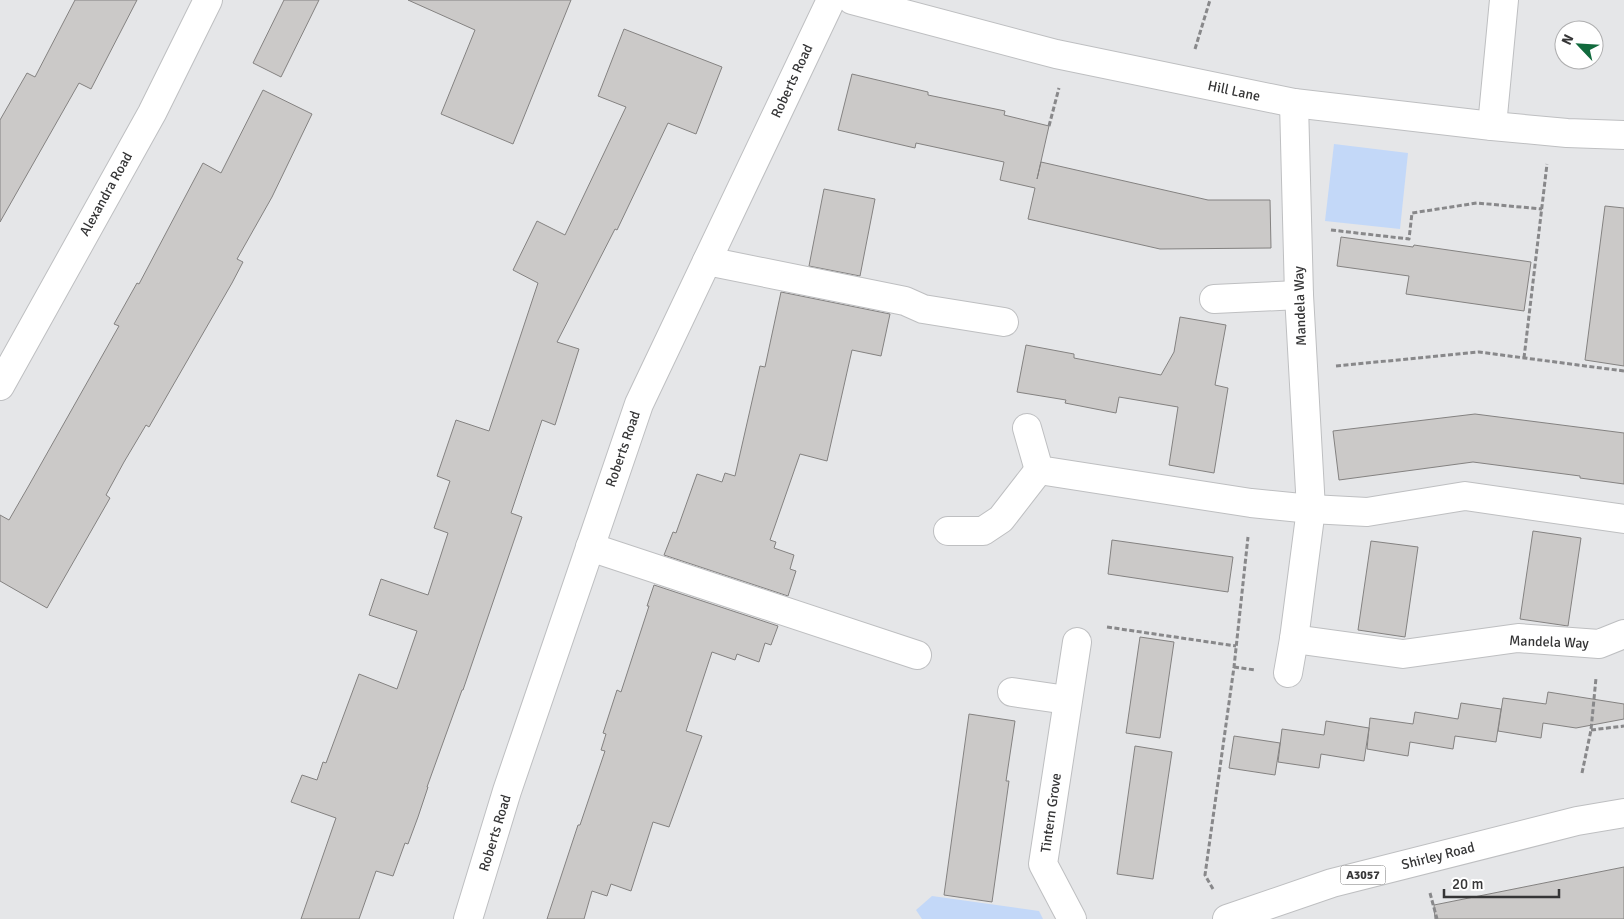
<svg xmlns="http://www.w3.org/2000/svg" width="1624" height="919" viewBox="0 0 1624 919" font-family="Signika,sans-serif">
	<style>
		.green { fill: #c3d8f8 }
		.building { fill: #cbc9c8; stroke: #848281 }
		.lines { fill: none; stroke-linecap: round; stroke-linejoin: round }
		.minor-casing { stroke: #bebfc1; stroke-width: 30 }
		.major-casing { stroke: #bebfc1; stroke-width: 30 }
		.path { stroke: #88888a; stroke-width: 3; stroke-dasharray: 5 2.5; stroke-linecap: butt }
		.minor { stroke: #fff; stroke-width: 28 }
		.major { stroke: #fff; stroke-width: 28 }
		.labels { text-anchor: middle; dominant-baseline: central; stroke-width: 4; stroke-linejoin: round; paint-order: stroke }
		.shield { fill: #fff; stroke: #727272; stroke-width: 1 }
		.shield-label { font-size: 12px; font-weight: bold; fill: #353536 }
		.street-label { font-size: 14px; fill: #353536; stroke: #fff }
	</style>
	<rect width="100%" height="100%" fill="#e5e6e8"/>
	<g class="green">
		<polygon points="1334,144 1408,153 1400,229 1325,221"/>
		<polygon points="932,896 1039,911 1043,919 922,919 916,910"/>
	</g>
	<g class="building">
		<polygon points="75,0 137,0 91,89 79,83 0,222 0,120 27,73 35,77"/>
		<polygon points="284,0 319,0 281,77 253,63"/>
		<polygon points="408,0 571,0 513,144 441,114 475,30"/>
		<polygon points="624,29 722,67 696,134 668,123 617,230 615,229 557,342 579,349 555,425 542,420 511,513 522,517 463,690 462,690 427,787 428,787 418,817 408,844 405,843 393,876 376,871 359,919 301,919 336,818 291,802 302,775 317,780 323,762 326,763 359,674 397,689 417,631 369,615 381,579 428,595 448,533 434,528 450,481 437,476 456,420 489,431 538,283 513,270 537,221 565,235 626,107 598,96"/>
		<polygon points="852,74 928,92 928,95 1005,111 1004,115 1049,126 1037,179 1041,162 1208,200 1270,200 1271,248 1160,249 1028,219 1035,188 1000,180 1004,162 916,143 915,148 838,130"/>
		<polygon points="263,90 312,114 272,197 237,259 243,262 232,283 149,427 146,425 124,462 106,495 110,498 47,608 0,581 0,515 9,520 28,487 119,326 114,324 137,283 139,284 203,163 221,173"/>
		<polygon points="824,189 875,199 860,276 809,266"/>
		<polygon points="1605,206 1624,208 1624,366 1585,360"/>
		<polygon points="1341,237 1413,247 1414,245 1531,262 1524,311 1406,294 1409,276 1337,266"/>
		<polygon points="781,292 890,314 881,356 852,350 827,461 800,454 770,540 776,542 774,548 794,555 790,569 796,571 788,596 664,555 673,532 676,533 697,474 722,482 725,473 735,476 760,366 765,367"/>
		<polygon points="1180,317 1226,325 1215,385 1228,388 1214,473 1169,465 1178,407 1119,397 1116,413 1065,403 1066,400 1017,392 1026,345 1074,354 1074,358 1161,375 1174,352"/>
		<polygon points="1475,414 1624,433 1624,484 1580,478 1580,476 1473,462 1339,480 1333,431"/>
		<polygon points="1533,531 1581,538 1568,626 1520,619"/>
		<polygon points="1112,540 1233,557 1228,592 1108,574"/>
		<polygon points="1371,541 1418,547 1405,637 1358,630"/>
		<polygon points="654,585 778,626 771,645 765,643 759,662 737,654 735,660 712,652 686,731 702,736 669,827 653,822 631,891 611,884 607,896 592,891 584,919 547,919 578,825 580,825 605,751 601,750 606,734 603,733 617,690 621,692 649,606 647,606"/>
		<polygon points="1140,637 1174,642 1160,738 1126,733"/>
		<polygon points="1548,692 1624,704 1624,719 1576,728 1543,723 1541,738 1498,731 1503,698 1546,704"/>
		<polygon points="1461,703 1501,709 1496,742 1455,736 1453,749 1410,742 1408,756 1367,749 1370,718 1413,724 1415,712 1458,719"/>
		<polygon points="969,714 1015,721 1006,781 1009,781 992,902 944,895"/>
		<polygon points="1326,721 1369,728 1364,761 1321,754 1319,768 1278,762 1282,729 1324,735"/>
		<polygon points="1234,736 1280,743 1275,775 1229,768"/>
		<polygon points="1135,746 1172,752 1153,879 1117,874"/>
		<polygon points="1624,867 1624,919 1435,919 1434,905"/>
	</g>
	<g class="lines">
		<defs>
			<g id="minor">
				<polyline points="852,0 1056,54 1294,103 1492,126 1567,133 1624,135"/>
				<polyline points="1492,126 1504,0"/>
				<polyline points="707,261 905,301 923,309 1004,322"/>
				<polyline points="1214,299 1299,295"/>
				<polyline points="0,386 152,113 208,0"/>
				<polyline points="1027,428 1039,470 1251,503 1311,509 1367,512 1465,496 1624,519"/>
				<polyline points="948,531 983,531 1001,519 1039,470"/>
				<polyline points="590,547 917,655"/>
				<polyline points="1294,639 1403,654 1518,638 1599,644 1624,634"/>
				<polyline points="1288,673 1294,639 1311,509 1299,295 1294,103"/>
				<polyline points="1012,692 1067,700"/>
				<polyline points="468,919 507,791 639,404 831,0"/>
				<polyline points="1072,919 1043,864 1077,642"/>
			</g>
			<polyline id="major" points="1227,919 1332,883 1577,821 1624,813"/>
		</defs>
		<use href="#minor" class="minor-casing"/>
		<use href="#major" class="major-casing"/>
		<g class="path">
			<polyline points="1195,49 1210,0"/>
			<polyline points="1049,126 1059,88"/>
			<polyline points="1331,230 1409,239 1412,213 1477,203 1542,209"/>
			<polyline points="1524,358 1547,164"/>
			<polyline points="1336,366 1479,352 1624,371"/>
			<polyline points="1107,627 1236,646"/>
			<polyline points="1234,667 1255,670"/>
			<polyline points="1591,730 1624,726"/>
			<polyline points="1582,773 1591,730 1596,678"/>
			<polyline points="1213,889 1205,875 1234,667 1248,537"/>
			<polyline points="1430,893 1437,919"/>
		</g>
		<use href="#minor" class="minor"/>
		<use href="#major" class="major"/>
	</g>
	<g class="labels">
		<rect class="shield" x="1340.5" y="865.5" width="45" height="19" rx="4"/>
		<g class="shield-label">
			<text x="1363" y="875">A3057</text>
		</g>
		<g class="street-label">
			<text transform="translate(792 81) rotate(-65)">Roberts Road</text>
			<text transform="translate(1234 91) rotate(12)">Hill Lane</text>
			<text transform="translate(106 194) rotate(-61)">Alexandra Road</text>
			<text transform="translate(1300 306) rotate(-92)">Mandela Way</text>
			<text transform="translate(623 449) rotate(-71)">Roberts Road</text>
			<text transform="translate(1549 642) rotate(2)">Mandela Way</text>
			<text transform="translate(1051 813) rotate(-82)">Tintern Grove</text>
			<text transform="translate(495 833) rotate(-73)">Roberts Road</text>
			<text transform="translate(1438 856) rotate(-14)">Shirley Road</text>
		</g>
	</g>
	<g transform="translate(1579 45) rotate(295)"><circle r="24" fill="#ffffff" stroke="#aeaeaf"/>
	<path d="M0-4L9 19L0 12L-9 19Z" fill="#116a3d"/>
	<text y="-8" font-size="14" font-weight="bold" text-anchor="middle" fill="#353536">N</text>
	</g>
	<path d="M1444 889v8h115v-8" fill="none" stroke="#353536" stroke-width="2.5"/>
	<text x="1452" y="889" font-size="15" fill="#353536" stroke="#ffffff" stroke-width="4" paint-order="stroke">20 m</text>
</svg>
